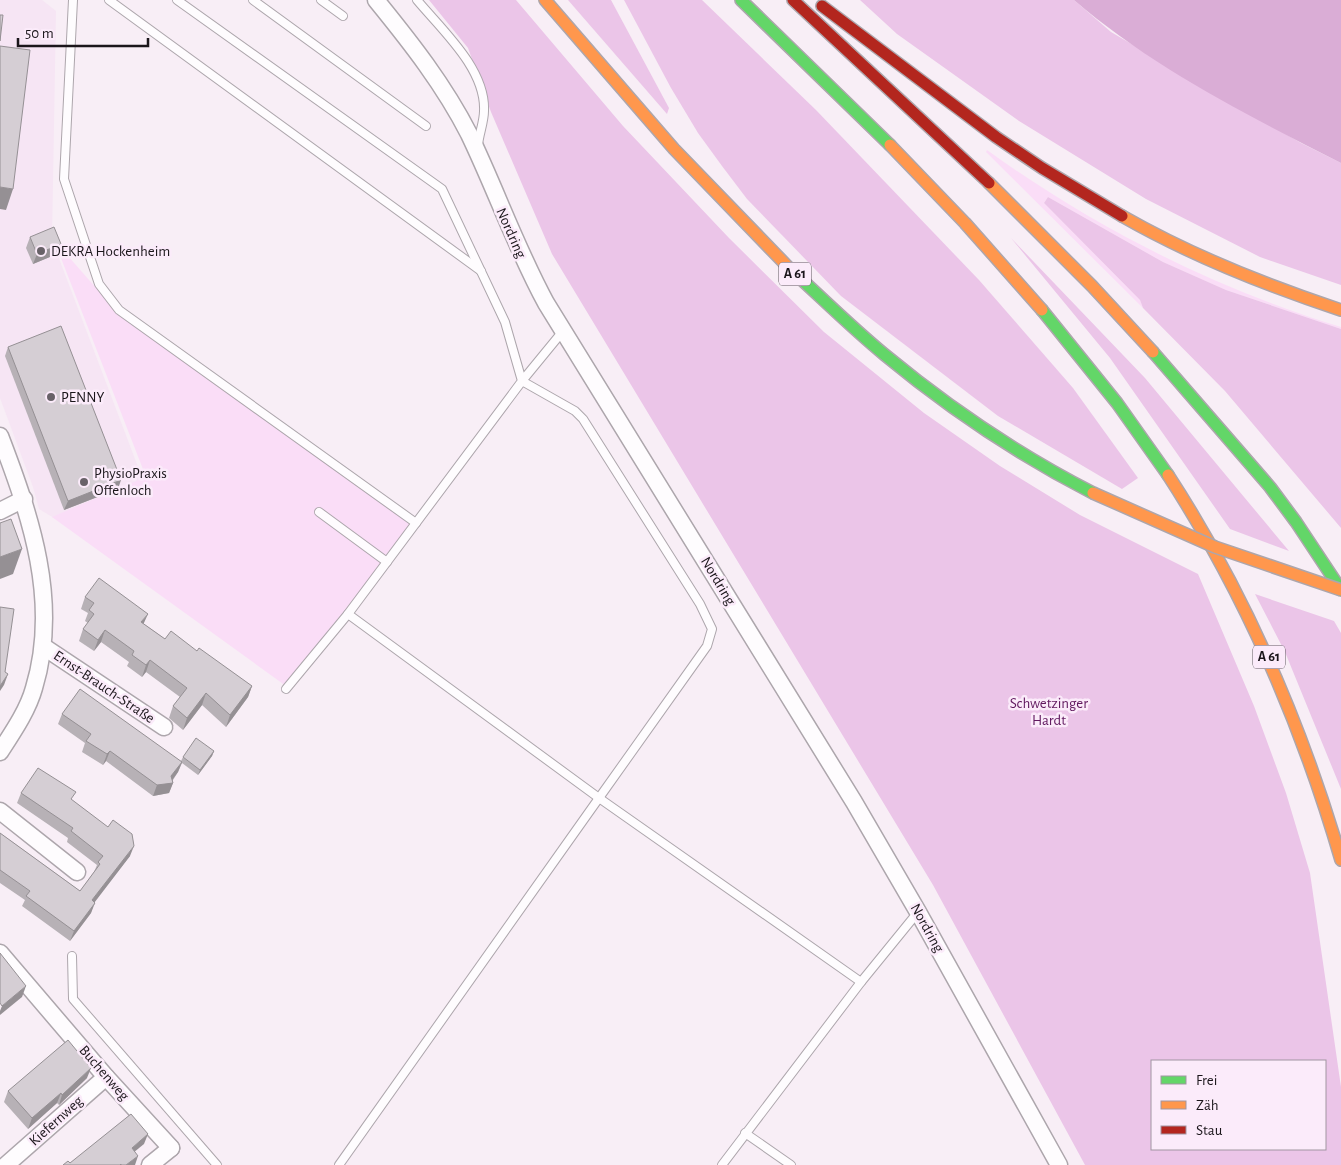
<svg xmlns="http://www.w3.org/2000/svg" width="1341" height="1165" viewBox="0 0 1341 1165" font-family="'Alegreya Sans',sans-serif">
	<style>
		.built { fill: #f6e5f4 }
		.green { fill: #faddf7 }
		.forest { fill: #ebc5e8; fill-rule: evenodd }
		.water { fill: #daadd6 }
		.lines { fill: none; stroke-linecap: round; stroke-linejoin: round }
		.lane-casing { stroke: #ada6ac; stroke-width: 10 }
		.street-casing { stroke: #ada6ac; stroke-width: 19 }
		.fast-casing { stroke: #ada6ac; stroke-width: 14 }
		.slow-casing { stroke: #ada6ac; stroke-width: 14 }
		.jam-casing { stroke: #ada6ac; stroke-width: 14 }
		.lane { stroke: #fefcfe; stroke-width: 8 }
		.street { stroke: #fefcfe; stroke-width: 16 }
		.fast { stroke: #63d668; stroke-width: 11 }
		.slow { stroke: #ff974d; stroke-width: 11 }
		.jam { stroke: #b3261e; stroke-width: 11 }
		.slow-bridge-casing { stroke: #ada6ac; stroke-width: 14; stroke-linecap: butt }
		.slow-bridge { stroke: #ff974d; stroke-width: 11 }
		.wall { fill: #b7b1b6 }
		.shaded-wall { fill: #959094 }
		.building { fill: #d5ced4; stroke: #959094 }
		.poi-dot { fill: #686268; stroke: #fbebfa; stroke-width: 2 }
		.labels { text-anchor: middle; dominant-baseline: central; stroke-width: 5; stroke-linejoin: round; paint-order: stroke }
		.shield { fill: #fbebfa; stroke: #5e565e; stroke-width: 1 }
		.shield-label { font-size: 14px; font-weight: bold; fill: #1b161b }
		.street-label { font-size: 15px; fill: #1b161b; stroke: #fbebfa }
		.poi-label { font-size: 15px; fill: #1b161b; stroke: #fbebfa; text-anchor: start }
		.park-label { font-size: 15px; fill: #61195f; stroke: #fbebfa }
	</style>
	<rect width="100%" height="100%" fill="#f8eef6"/>
	<polygon class="built" points="0,0 42,0 56,11 52,240 146,488 59,521 39,509 33,487 0,398"/>
	<g class="green">
		<path d="M 987,150 C 1095,228 1214,288 1341,327 L 1341,329 L 1226,290 L 1163,262 L 1048,197 L 1044,203 L 1140,300 L 1143,308 L 986,152 Z"/>
		<polygon points="54,240 118,313 412,524 286,686 52,517 146,477"/>
	</g>
	<g class="forest">
		<path d="M 429,0 L 516,0 L 623,126 L 729,238 L 824,332 L 924,413 L 1000,466 L 1080,515 L 1198,574 L 1254,706 L 1286,793 L 1310,873 L 1341,1087 L 1341,1165 L 1085,1165 L 933,885 L 552,254 L 491,112 L 468,48 ZM 1152,1061 L 1325,1061 L 1325,1149 L 1152,1149 Z"/>
		<polygon points="568,0 611,0 669,108 667,114"/>
		<polygon points="624,0 702,0 816,110 979,280 1073,388 1138,478 1122,489 998,416 841,296 747,199 722,166 698,133 671,88"/>
		<polygon points="860,0 1074,0 1111,32 1301,143 1341,163 1341,285 1260,257 1146,199 1019,121 897,34"/>
		<polygon points="1048,197 1163,262 1226,290 1341,329 1341,528 1225,391 1143,308 1140,300 1044,203"/>
		<polygon points="1011,238 1145,378 1289,551 1230,529 1110,358"/>
		<polygon points="1255,594 1334,621 1341,633 1341,789 1285,652"/>
	</g>
	<path class="water" d="M 1074,0 L 1341,0 L 1341,163 C 1249,116 1153,68 1074,0 Z"/>
	<g class="lines">
		<defs>
			<g id="lane">
				<polyline points="73,0 64,179 99,284 119,310 416,523"/>
				<polyline points="109,0 481,271"/>
				<polyline points="177,0 442,189 505,322 522,381 348,614 599,798 707,646 712,629 700,604 583,419 575,411 522,381 563,331"/>
				<polyline points="253,0 426,126"/>
				<polyline points="321,0 343,16"/>
				<path d="M 417,0 C 442,30 486,69 484,111 C 484,122 479,134 478,145"/>
				<polyline points="319,512 387,562"/>
				<polyline points="286,689 348,614"/>
				<polyline points="72,956 73,999 217,1165"/>
				<polyline points="745,1133 791,1165"/>
				<polyline points="339,1165 599,798 861,982"/>
				<polyline points="722,1165 861,982 918,912"/>
			</g>
			<g id="street">
				<path d="M 376,0 C 411,43 444,85 469,134 C 496,190 516,248 546,303 L 854,802 L 918,912 L 1059,1165"/>
				<path d="M 0,436 C 31,517 60,602 34,688 C 28,710 13,732 0,752"/>
				<polyline points="0,511 24,499"/>
				<polyline points="44,647 164,727"/>
				<polyline points="0,811 77,872"/>
				<polyline points="0,953 106,1077 171,1148"/>
				<polyline points="6,1165 106,1077"/>
				<polyline points="150,1165 171,1148"/>
			</g>
			<g id="fast">
				<polyline points="741,0 890,145"/>
				<path d="M 789,268 C 821,297 852,328 885,355 C 949,408 1019,455 1093,493"/>
				<polyline points="1042,310 1117,403 1168,475"/>
				<polyline points="1153,352 1270,487 1296,522 1341,590"/>
			</g>
			<g id="slow">
				<polyline points="545,0 674,149 789,268"/>
				<polyline points="890,145 965,223 1042,310"/>
				<polyline points="989,183 1092,286 1153,352"/>
				<path d="M 1122,216 C 1192,256 1265,285 1341,310"/>
				<path d="M 1168,475 C 1246,595 1301,723 1341,860"/>
			</g>
			<g id="jam">
				<polyline points="793,0 989,183"/>
				<polyline points="822,6 996,137 1042,168 1122,216"/>
			</g>
		</defs>
		<use href="#lane" class="lane-casing"/>
		<use href="#street" class="street-casing"/>
		<use href="#fast" class="fast-casing"/>
		<use href="#slow" class="slow-casing"/>
		<use href="#jam" class="jam-casing"/>
		<use href="#lane" class="lane"/>
		<use href="#street" class="street"/>
		<use href="#fast" class="fast"/>
		<use href="#slow" class="slow"/>
		<use href="#jam" class="jam"/>
		<defs>
			<polyline id="slow-bridge" points="1093,493 1215,547 1341,590"/>
		</defs>
		<use href="#slow-bridge" class="slow-bridge-casing"/>
		<use href="#slow-bridge" class="slow-bridge"/>
	</g>
	<g class="wall">
		<polygon points="30,237 57,254 33,264 26,248"/>
		<polygon points="8,347 118,489 64,510 5,356"/>
		<polygon points="85,597 144,624 165,639 197,651 252,686 248,697 226,727 202,705 183,730 169,718 173,706 180,697 146,672 142,677 127,666 129,662 101,642 94,651 79,641 83,629 88,623 85,621 88,613 81,609"/>
		<polygon points="62,714 181,761 183,757 214,751 212,756 198,775 182,763 178,772 173,780 173,783 169,793 153,796 106,761 103,765 82,752 85,743 58,724"/>
		<polygon points="21,793 73,801 130,856 94,902 91,913 70,941 22,906 25,900 0,883 0,833 80,891 94,872 97,865 67,842 68,838 17,803"/>
		<polygon points="87,1078 59,1105 57,1103 28,1129 4,1102 8,1091"/>
	</g>
	<g class="shaded-wall">
		<polygon points="0,187 13,189 6,210 0,209"/>
		<polygon points="61,244 57,254 33,264 37,254"/>
		<polygon points="121,480 118,489 64,510 68,501"/>
		<polygon points="22,549 13,574 0,579 0,557"/>
		<polygon points="148,614 143,625 141,622"/>
		<polygon points="105,630 101,642 94,651 98,640"/>
		<polygon points="150,660 146,672 142,677 146,665"/>
		<polygon points="8,674 4,685 0,691 0,686"/>
		<polygon points="252,686 248,697 226,727 230,715"/>
		<polygon points="206,693 202,705 183,730 187,718"/>
		<polygon points="110,751 106,761 103,765 107,754"/>
		<polygon points="214,751 212,756 198,775 200,770"/>
		<polygon points="182,762 178,772 170,783 173,783 169,793 153,796 157,785 171,776"/>
		<polygon points="134,846 130,856 88,911 92,900"/>
		<polygon points="95,903 91,913 70,941 74,931"/>
		<polygon points="26,986 22,997 0,1015 0,1011 2,1006"/>
		<polygon points="91,1068 87,1078 59,1105 62,1095"/>
		<polygon points="61,1093 57,1103 28,1129 32,1118"/>
		<polygon points="148,1134 144,1144 128,1157 132,1148"/>
		<polygon points="138,1156 135,1165 126,1165"/>
	</g>
	<g class="building">
		<polygon points="0,15 3,15 0,41"/>
		<polygon points="0,46 30,50 13,189 0,187"/>
		<polygon points="54,227 61,244 37,254 30,237"/>
		<polygon points="61,326 121,480 68,501 8,347"/>
		<polygon points="11,519 22,549 0,557 0,523"/>
		<polygon points="99,578 148,614 141,622 165,639 171,631 197,651 199,648 252,686 230,715 206,693 187,718 173,706 187,688 150,660 146,665 132,655 134,651 105,630 98,640 83,629 94,614 89,610 94,603 85,597"/>
		<polygon points="0,607 14,609 5,672 8,674 0,686"/>
		<polygon points="80,689 182,762 171,776 173,783 157,785 110,751 107,754 86,741 91,734 62,714"/>
		<polygon points="196,738 214,751 200,770 183,757"/>
		<polygon points="38,768 76,792 71,799 108,827 113,820 132,834 134,846 92,900 95,903 74,931 26,896 30,891 0,870 0,833 80,891 100,864 98,862 103,856 71,831 73,828 21,793"/>
		<polygon points="0,953 26,986 2,1006 0,1003"/>
		<polygon points="68,1040 91,1068 62,1095 61,1093 32,1118 8,1091"/>
		<polygon points="131,1114 148,1134 132,1148 138,1156 126,1165 121,1165 121,1164 120,1165 63,1165 68,1161 70,1163"/>
	</g>
	<g class="poi-dot">
		<circle cx="41" cy="251" r="5"/>
		<circle cx="51" cy="397" r="5"/>
		<circle cx="84" cy="482" r="5"/>
	</g>
	<g class="labels">
		<g class="shield">
			<rect x="779" y="262.5" width="32" height="23" rx="4"/>
			<rect x="1253" y="645.5" width="32" height="23" rx="4"/>
		</g>
		<g class="shield-label">
			<text x="795" y="274">A 61</text>
			<text x="1269" y="657">A 61</text>
		</g>
		<g class="street-label">
			<text transform="translate(511 233) rotate(66)">Nordring</text>
			<text transform="translate(718 581) rotate(59)">Nordring</text>
			<text transform="translate(104 687) rotate(34)">Ernst-Brauch-Straße</text>
			<text transform="translate(927 928) rotate(61)">Nordring</text>
			<text transform="translate(104 1073) rotate(49)">Buchenweg</text>
			<text transform="translate(56 1121) rotate(-42)">Kiefernweg</text>
		</g>
		<g class="poi-label">
			<text x="51" y="251">DEKRA Hockenheim</text>
			<text x="61" y="397">PENNY</text>
			<text x="94" y="473">PhysioPraxis<tspan x="94" dy="17">Offenloch</tspan></text>
		</g>
		<g class="park-label">
			<text x="1049" y="703">Schwetzinger<tspan x="1049" dy="17">Hardt</tspan></text>
		</g>
	</g>
	<rect x="1151" y="1060" width="175" height="90" fill="#fbebfa" stroke="#a196a1"/>
	<rect x="1161" y="1076" width="25" height="8" fill="#63d668" stroke="#a196a1"/>
	<text x="1196" y="1085" font-size="15" fill="#1b161b">Frei</text>
	<rect x="1161" y="1101" width="25" height="8" fill="#ff974d" stroke="#a196a1"/>
	<text x="1196" y="1110" font-size="15" fill="#1b161b">Zäh</text>
	<rect x="1161" y="1126" width="25" height="8" fill="#b3261e" stroke="#a196a1"/>
	<text x="1196" y="1135" font-size="15" fill="#1b161b">Stau</text>
	<path d="M18 38v8h130v-8" fill="none" stroke="#1b161b" stroke-width="2.5"/>
	<text x="25" y="38" font-size="15" fill="#1b161b" stroke="#fbebfa" stroke-width="4" paint-order="stroke">50 m</text>
</svg>
